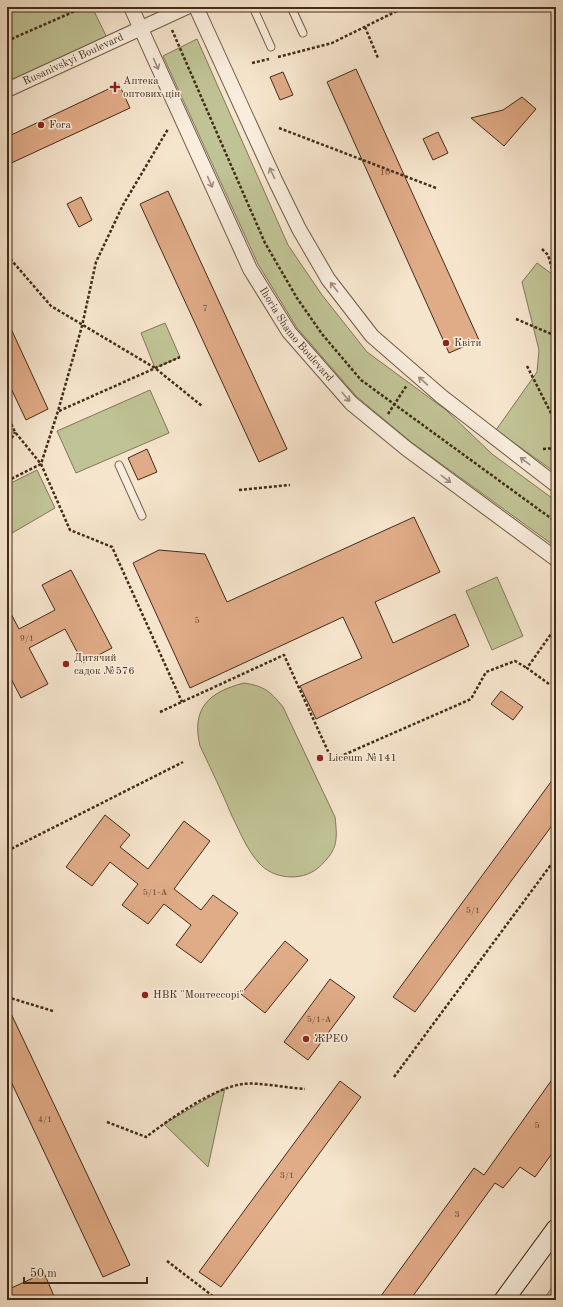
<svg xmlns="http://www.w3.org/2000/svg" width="563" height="1307" viewBox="0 0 563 1307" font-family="'Old Standard TT',serif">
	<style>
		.green { fill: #c0c395; stroke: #827757 }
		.building { fill: #e0ab87; stroke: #432b19 }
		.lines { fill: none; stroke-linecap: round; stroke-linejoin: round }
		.lane-casing { stroke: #705a46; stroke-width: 9 }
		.street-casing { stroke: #705a46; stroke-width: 16 }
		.secondary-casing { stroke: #432b19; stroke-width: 21 }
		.path { stroke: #432b19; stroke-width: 2.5; stroke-dasharray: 3 2; stroke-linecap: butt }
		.lane { stroke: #f9eede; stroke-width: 7 }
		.street { stroke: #f9eede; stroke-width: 14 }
		.secondary { stroke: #f9eede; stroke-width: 19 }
		.oneway { stroke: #9e8c7c }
		.poi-dot { fill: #8f2418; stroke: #f9eede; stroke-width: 1.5 }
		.labels { text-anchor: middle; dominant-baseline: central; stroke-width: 3; stroke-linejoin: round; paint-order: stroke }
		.number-label { font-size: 9px; fill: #6a4b34 }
		.street-label { font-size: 11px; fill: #432b19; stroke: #f9eede }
		.poi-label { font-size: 11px; fill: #432b19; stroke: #f9eede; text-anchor: start }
	</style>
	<rect width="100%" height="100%" fill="#f6e5cd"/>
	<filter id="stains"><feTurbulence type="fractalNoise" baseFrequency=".005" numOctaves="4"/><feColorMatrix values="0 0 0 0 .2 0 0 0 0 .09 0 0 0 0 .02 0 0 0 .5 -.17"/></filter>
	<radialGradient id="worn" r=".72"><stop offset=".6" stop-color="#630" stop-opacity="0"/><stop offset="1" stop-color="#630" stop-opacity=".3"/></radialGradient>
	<g class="green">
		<polygon points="7,7 92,7 109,42 7,90"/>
		<polygon points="197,39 288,245 322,295 367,352 446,410 492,454 556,501 556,547 411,442 356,396 297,328 258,264 163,56"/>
		<polygon points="537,263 556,277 556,473 496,430 537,372 539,350 522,282"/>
		<polygon points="165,323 180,357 155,368 141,333"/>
		<polygon points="150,390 169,433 76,473 57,431"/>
		<polygon points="37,470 55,508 7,536 7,485"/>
		<polygon points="497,577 523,636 492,650 466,591"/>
		<path d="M 244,683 C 264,686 270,691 283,707 L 335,817 C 338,842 337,851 318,868 C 301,882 273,879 259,863 C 247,850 240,832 232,816 C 222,792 211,769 200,746 C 191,708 209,692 244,683 Z"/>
		<polygon points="225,1088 208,1167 164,1124"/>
		<polygon points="556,1282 556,1300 543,1300"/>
	</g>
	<g class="building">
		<polygon points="356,69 479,340 449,353 327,82"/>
		<polygon points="283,72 293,95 280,100 270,77"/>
		<polygon points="119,84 130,108 7,165 7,137"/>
		<polygon points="522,97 536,109 504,146 471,118 503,110"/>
		<polygon points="438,132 448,153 433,160 423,139"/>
		<polygon points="168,191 287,449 259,462 140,204"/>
		<polygon points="81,197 92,220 79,227 67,204"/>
		<polygon points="7,320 48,409 26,420 7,380"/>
		<polygon points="147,449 157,472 138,480 128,458"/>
		<polygon points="414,517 440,572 375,602 393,643 455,614 469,646 316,719 300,686 362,658 343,617 190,688 133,563 159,550 205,554 227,602"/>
		<polygon points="71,570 112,648 83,663 65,629 29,648 48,684 21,698 7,671 7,606 19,629 55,610 42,585"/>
		<polygon points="501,691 523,707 513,720 491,704"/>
		<polygon points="556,775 556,820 415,1012 393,997"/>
		<polygon points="105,815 130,835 120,847 148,869 184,821 210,841 174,889 201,910 213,895 238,913 201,963 176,945 191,925 164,904 148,924 122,905 138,884 110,862 92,886 66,867"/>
		<polygon points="285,941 308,960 265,1013 241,994"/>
		<polygon points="330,979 355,997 308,1060 284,1042"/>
		<polygon points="7,1005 130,1265 103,1277 7,1073"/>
		<polygon points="556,1074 556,1148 535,1177 520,1167 503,1188 495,1183 410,1300 378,1300 474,1168 484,1175"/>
		<polygon points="340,1081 361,1097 221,1287 199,1272"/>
		<polygon points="44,1273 54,1296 46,1300 7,1300 7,1290"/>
	</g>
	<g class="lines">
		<defs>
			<g id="lane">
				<polyline points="253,7 271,47"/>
				<polyline points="291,7 303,33"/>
				<polyline points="119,465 142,516"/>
			</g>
			<g id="street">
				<path id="s1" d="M 131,7 L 250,269 L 289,332 L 351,403 L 407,449 L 556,559"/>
				<polyline points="196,7 275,180 299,229 328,279 372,336 441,396 556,485"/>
				<path id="s2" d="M 7,90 L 187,7"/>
			</g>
			<polyline id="secondary" points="504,1300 556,1229"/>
		</defs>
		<use href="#lane" class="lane-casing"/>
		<use href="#street" class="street-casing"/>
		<use href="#secondary" class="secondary-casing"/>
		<g class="path">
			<polyline points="365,27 378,58"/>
			<polyline points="172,30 265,243 297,298 322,334 361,380 556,522"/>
			<polyline points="7,41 84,7"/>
			<polyline points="278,57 332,43 405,7"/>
			<polyline points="252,63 269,59"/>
			<polyline points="279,128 436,188"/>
			<polyline points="542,249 548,255 556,282"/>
			<polyline points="7,255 51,306 155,368 202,406"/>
			<polyline points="516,319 556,336"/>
			<polyline points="527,366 556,423"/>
			<polyline points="59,411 180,357"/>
			<polyline points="388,414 407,385"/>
			<polyline points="7,415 15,432 41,464 70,530 112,547 182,702"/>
			<polyline points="7,447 15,432"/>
			<polyline points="543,449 556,448"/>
			<polyline points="7,481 41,464 58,411 82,326 96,262 123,205 168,129"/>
			<polyline points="239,490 290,485"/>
			<polyline points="549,684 527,668 556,627"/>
			<polyline points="160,712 284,655 332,760 471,699 486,672 515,661 527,668"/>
			<polyline points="7,851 183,762"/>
			<polyline points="7,997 53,1011"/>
			<polyline points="394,1077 556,858"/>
			<path d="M 107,1122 L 146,1137 C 170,1119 213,1088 243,1084 C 259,1082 287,1088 305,1089"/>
			<polyline points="167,1261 218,1300"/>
		</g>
		<use href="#lane" class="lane"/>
		<use href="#street" class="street"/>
		<use href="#secondary" class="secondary"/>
	</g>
	<defs><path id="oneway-shaft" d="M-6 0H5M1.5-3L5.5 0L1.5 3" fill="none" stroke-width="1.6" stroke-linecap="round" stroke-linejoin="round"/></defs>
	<g class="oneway">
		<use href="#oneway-shaft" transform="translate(156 64) rotate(66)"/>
		<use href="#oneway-shaft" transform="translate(272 173) rotate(-115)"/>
		<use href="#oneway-shaft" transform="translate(210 182) rotate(66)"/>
		<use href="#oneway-shaft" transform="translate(334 287) rotate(-128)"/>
		<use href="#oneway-shaft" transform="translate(423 381) rotate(-139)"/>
		<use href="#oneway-shaft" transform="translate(346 397) rotate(49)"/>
		<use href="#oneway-shaft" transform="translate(525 461) rotate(-143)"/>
		<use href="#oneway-shaft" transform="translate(446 479) rotate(37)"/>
	</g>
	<g class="poi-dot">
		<path d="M113 81h4v4h4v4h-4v4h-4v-4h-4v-4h4z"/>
		<circle cx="41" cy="125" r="4"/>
		<circle cx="446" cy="343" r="4"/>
		<circle cx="66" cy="664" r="4"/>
		<circle cx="320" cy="758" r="4"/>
		<circle cx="145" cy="995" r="4"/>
		<circle cx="306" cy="1039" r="4"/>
	</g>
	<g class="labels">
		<g class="number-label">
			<text x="385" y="172">10</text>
			<text x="205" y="308">7</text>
			<text x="197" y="620">5</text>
			<text x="27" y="638">9/1</text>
			<text x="155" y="892">5/1-А</text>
			<text x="473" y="910">5/1</text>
			<text x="319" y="1019">5/1-А</text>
			<text x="45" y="1119">4/1</text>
			<text x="537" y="1125">5</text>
			<text x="287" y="1175">3/1</text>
			<text x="457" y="1214">3</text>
		</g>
		<g class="street-label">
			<text stroke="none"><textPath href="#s2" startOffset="73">Rusanivskyi Boulevard</textPath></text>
			<text stroke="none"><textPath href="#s1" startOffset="368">Ihoria Shamo Boulevard</textPath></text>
		</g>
		<g class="poi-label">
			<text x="123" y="81">Аптека<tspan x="123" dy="13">оптових цін</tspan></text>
			<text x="49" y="125">Fora</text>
			<text x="454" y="343">Квіти</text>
			<text x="74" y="658">Дитячий<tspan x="74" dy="13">садок №576</tspan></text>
			<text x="328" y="758">Liceum №141</text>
			<text x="153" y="995">НВК "Монтессорі"</text>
			<text x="314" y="1039">ЖРЕО</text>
		</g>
	</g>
	<rect width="563" height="1307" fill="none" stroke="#f6e5cd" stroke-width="24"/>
	<rect x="8" y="8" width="547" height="1291" fill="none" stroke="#432b19" stroke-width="2"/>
	<rect x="12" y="12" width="539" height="1283" fill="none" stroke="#432b19"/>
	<path d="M24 1277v6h123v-6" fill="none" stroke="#432b19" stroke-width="2"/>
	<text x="30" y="1277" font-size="12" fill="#432b19" stroke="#f9eede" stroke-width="3" paint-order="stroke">50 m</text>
	<rect width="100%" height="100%" filter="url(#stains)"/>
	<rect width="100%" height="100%" fill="url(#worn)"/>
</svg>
